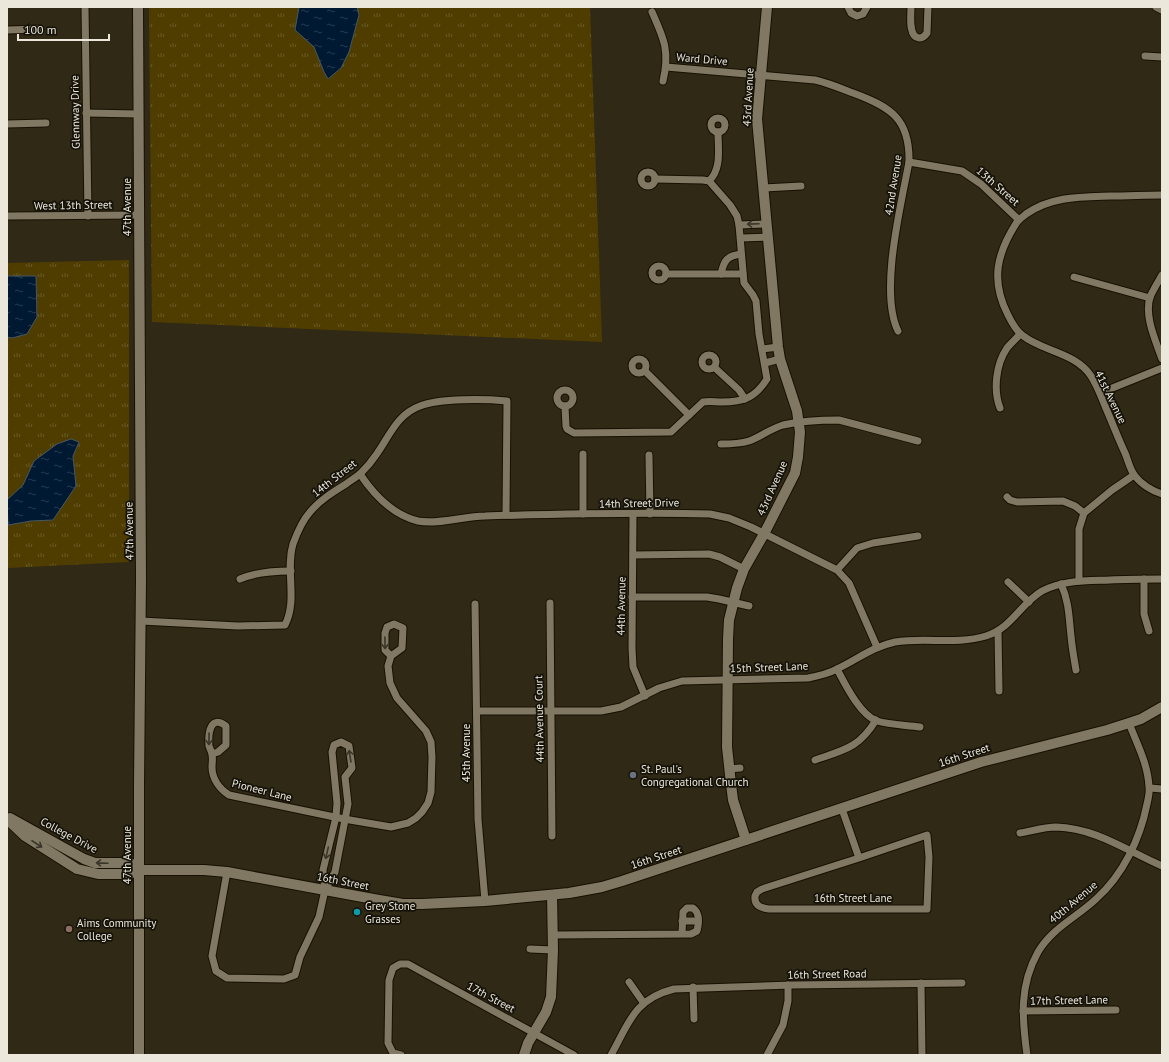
<svg xmlns="http://www.w3.org/2000/svg" width="1169" height="1062" viewBox="0 0 1169 1062" font-family="'PT Sans',sans-serif">
	<style>
		.grass { fill: url(#grass-tufts) }
		.water { fill: url(#water-ripples); stroke: #465765 }
		.lines { fill: none; stroke-linecap: round; stroke-linejoin: round }
		.street-casing { stroke: #181102; stroke-width: 9 }
		.secondary-casing { stroke: #181102; stroke-width: 12 }
		.street { stroke: #807863; stroke-width: 7 }
		.secondary { stroke: #807863; stroke-width: 10 }
		.oneway { stroke: #3a3629 }
		.worship-dot { fill: #6b7280; stroke: #15120a; stroke-width: 1.5 }
		.culture-dot { fill: #0f9aa8; stroke: #15120a; stroke-width: 1.5 }
		.education-dot { fill: #8d6e63; stroke: #15120a; stroke-width: 1.5 }
		.labels { text-anchor: middle; dominant-baseline: central; stroke-width: 3.5; stroke-linejoin: round; paint-order: stroke }
		.street-label { font-size: 11px; fill: #ebe7db; stroke: #15120a }
		.poi-label { font-size: 11px; fill: #ebe7db; stroke: #15120a; text-anchor: start }
	</style>
	<defs>
		<pattern id="grass-tufts" width="24" height="20" patternUnits="userSpaceOnUse"><rect width="24" height="20" fill="#4f3d00"/><path d="M3 7l-1-3M5 7V3M7 7l1-3M15 17l-1-3M17 17v-4M19 17l1-3" fill="none" stroke="#685925"/></pattern>
		<pattern id="water-ripples" width="26" height="14" patternUnits="userSpaceOnUse"><rect width="26" height="14" fill="#001933"/><path d="M2 4q2-2 4 0t4 0M15 11q2-2 4 0t4 0" fill="none" stroke="#253a50"/></pattern>
	</defs>
	<rect width="100%" height="100%" fill="#302916"/>
	<g class="grass">
		<polygon points="149,7 590,7 602,342 152,322"/>
		<polygon points="129,260 129,562 7,568 7,263"/>
	</g>
	<g class="water">
		<polygon points="299,7 357,7 359,15 349,52 341,68 328,79 324,72 314,47 295,30"/>
		<polygon points="7,276 36,276 37,317 27,334 12,338 7,337"/>
		<polygon points="71,439 79,442 73,456 76,486 53,520 31,521 8,525 7,500 23,485 34,461 57,444"/>
	</g>
	<g class="lines">
		<defs>
			<g id="street">
				<polyline points="85,7 88,216"/>
				<polyline points="848,7 851,13 857,16 863,14 867,7"/>
				<path d="M 911,7 C 911,15 908,37 919,38 C 923,38 925,36 927,33 L 928,7"/>
				<polyline points="1156,7 1162,10"/>
				<path d="M 652,12 C 664,39 670,51 663,81"/>
				<polyline points="7,30 40,29"/>
				<polyline points="1145,56 1162,57"/>
				<path d="M 666,67 L 815,80 C 828,83 840,88 853,93 C 891,107 910,119 909,162 C 901,205 879,292 898,331"/>
				<polyline points="86,113 138,114"/>
				<circle cx="718" cy="125" r="7"/>
				<polyline points="7,124 46,123"/>
				<polyline points="909,162 962,171 981,184 1019,220"/>
				<circle cx="648" cy="179" r="7"/>
				<path d="M 709,181 C 722,169 718,148 718,132"/>
				<polyline points="764,188 801,186"/>
				<path d="M 1162,195 C 1145,195 1128,196 1111,196 C 1081,197 1052,196 1026,214 C 1023,217 1020,218 1017,222 C 997,253 990,280 1008,315 C 1011,321 1016,331 1022,335 C 1043,352 1075,352 1091,376 C 1097,385 1101,396 1105,406 C 1112,422 1118,438 1125,453 C 1128,460 1130,470 1135,476 C 1141,484 1152,491 1162,494"/>
				<polyline points="7,216 139,215"/>
				<polyline points="739,225 767,224"/>
				<polyline points="741,238 768,237"/>
				<circle cx="659" cy="273" r="7"/>
				<polyline points="666,274 743,274"/>
				<path d="M 721,274 C 724,260 727,256 741,254"/>
				<path d="M 1162,275 C 1158,282 1153,290 1150,297 C 1144,317 1156,341 1162,359"/>
				<polyline points="1074,277 1150,298"/>
				<polyline points="762,349 778,347"/>
				<circle cx="709" cy="362" r="7"/>
				<circle cx="639" cy="366" r="7"/>
				<polyline points="765,363 780,359"/>
				<polyline points="714,367 739,390 745,399"/>
				<polyline points="645,371 689,415"/>
				<circle cx="565" cy="398" r="8"/>
				<polyline points="1100,393 1162,368"/>
				<path d="M 565,406 L 566,426 L 567,429 L 574,433 L 671,432 L 703,402 C 709,401 715,402 722,402 C 743,402 755,398 767,379 L 759,334 L 756,301 L 753,295 L 744,283 L 739,225 L 737,216 L 730,205 L 709,181 L 703,180 L 655,179"/>
				<path d="M 1000,408 C 993,390 996,364 1007,348 C 1011,343 1016,339 1020,334"/>
				<path d="M 721,444 C 730,444 739,444 749,441 C 760,437 770,429 783,425 C 801,421 820,420 839,420 L 918,441"/>
				<polyline points="583,454 583,514"/>
				<polyline points="649,455 650,514"/>
				<path d="M 360,474 C 374,495 393,515 418,521 C 438,525 464,516 485,516 C 560,514 635,512 710,514 L 729,518 L 751,527 L 837,570 L 849,583 L 877,647"/>
				<polyline points="1007,497 1010,500 1017,502 1063,501 1075,506 1084,513"/>
				<polyline points="633,514 632,648 633,667 645,696"/>
				<polyline points="633,555 709,554 720,557 744,569"/>
				<polyline points="837,570 857,548 873,543 918,536"/>
				<path d="M 240,579 C 256,572 273,571 291,571"/>
				<polyline points="1144,579 1144,614 1149,631"/>
				<polyline points="1079,581 1079,529 1084,513 1112,490 1134,475"/>
				<polyline points="1008,582 1029,602"/>
				<path d="M 1061,584 C 1069,601 1069,618 1071,636 C 1072,647 1074,659 1076,670"/>
				<polyline points="632,597 707,597 719,599 749,606"/>
				<polyline points="550,603 552,836"/>
				<polyline points="475,604 478,819 485,901"/>
				<path d="M 141,621 L 238,626 L 285,625 C 298,599 285,571 293,544 C 297,533 302,521 310,512 C 320,500 333,492 346,484 C 351,480 357,477 361,473 C 366,468 372,461 376,455 C 389,437 397,414 420,406 C 440,398 485,399 507,401 L 506,515"/>
				<polyline points="998,631 999,691"/>
				<path d="M 837,669 C 845,684 860,715 877,721 C 890,725 906,725 920,727"/>
				<path d="M 477,711 L 601,711 L 621,707 L 659,688 L 682,681 L 808,678 C 818,676 828,674 837,669 C 858,659 872,647 895,642 C 925,637 956,645 986,636 C 1012,628 1020,604 1042,591 C 1063,580 1087,581 1110,580 C 1128,579 1145,579 1162,579"/>
				<path d="M 212,754 L 218,752 L 226,745 L 226,726 C 210,714 208,734 209,746 C 210,749 212,752 212,755 C 213,759 212,763 212,767 C 212,779 220,789 229,795 L 344,819 L 391,827 L 408,823 L 416,818 L 422,812 L 428,803 L 431,792 L 432,757 L 431,742 L 426,731 L 397,698 L 390,683 L 388,666 L 391,656 L 402,648 L 403,628 L 394,624 L 387,627 L 385,633 L 385,650 L 391,656"/>
				<path d="M 815,760 C 844,750 859,748 876,720"/>
				<polyline points="729,769 740,768"/>
				<polyline points="1150,788 1162,789"/>
				<path d="M 842,809 L 859,858 L 927,835 L 929,857 L 927,909 L 769,909 C 760,908 754,905 755,896 L 757,892 L 762,889 L 859,858"/>
				<path d="M 1020,833 C 1032,831 1044,827 1056,827 C 1096,828 1127,851 1162,866"/>
				<polyline points="227,872 212,956 216,971 227,978 284,979 295,975 300,957 319,917 325,890 323,870 336,817 337,803 332,752 334,745 341,742 349,746 352,768 345,777 348,804 335,872 325,890"/>
				<polyline points="682,921 698,921"/>
				<path d="M 553,935 L 691,934 L 697,931 C 699,923 700,913 693,908 L 687,908 L 683,912 L 682,934"/>
				<polyline points="530,949 553,950"/>
				<polyline points="629,982 643,1002"/>
				<polyline points="921,983 922,1055"/>
				<polyline points="693,987 694,1019"/>
				<polyline points="1023,1011 1116,1010"/>
				<polyline points="401,1055 393,1053 388,1043 389,980 393,968 400,964 408,964 574,1055"/>
				<path d="M 611,1055 C 629,1023 634,999 674,989 L 792,985 L 962,983"/>
				<polyline points="767,1055 783,1025 788,1001 788,985"/>
				<path d="M 1027,1055 C 1022,1018 1019,986 1038,952 C 1052,928 1077,917 1096,899 C 1123,875 1140,839 1147,804 C 1148,799 1150,792 1149,787 C 1148,764 1137,744 1129,723"/>
			</g>
			<g id="secondary">
				<polyline points="138,7 141,579 139,784 139,1055"/>
				<polyline points="10,818 84,859 95,863 130,863 139,870"/>
				<polyline points="7,819 25,836 77,869 98,874 129,874 139,870 204,870 227,872 379,900 403,904 422,904 485,901 569,893 602,887 622,881 981,762 1107,730 1129,723 1141,719 1162,707"/>
				<polyline points="746,840 733,800 731,784 727,747 728,639 729,620 737,588 744,569 764,534 795,473 798,457 800,432 797,411 780,359 778,347 757,119 767,7"/>
				<polyline points="524,1055 528,1043 546,1012 551,997 553,950 552,895"/>
			</g>
		</defs>
		<use href="#street" class="street-casing"/>
		<use href="#secondary" class="secondary-casing"/>
		<use href="#street" class="street"/>
		<use href="#secondary" class="secondary"/>
	</g>
	<defs><path id="oneway-shaft" d="M-6 0H5M1.5-3L5.5 0L1.5 3" fill="none" stroke-width="1.6" stroke-linecap="round" stroke-linejoin="round"/></defs>
	<g class="oneway">
		<use href="#oneway-shaft" transform="translate(753 224) rotate(178)"/>
		<use href="#oneway-shaft" transform="translate(385 643) rotate(89)"/>
		<use href="#oneway-shaft" transform="translate(209 739) rotate(91)"/>
		<use href="#oneway-shaft" transform="translate(350 756) rotate(-99)"/>
		<use href="#oneway-shaft" transform="translate(37 844) rotate(33)"/>
		<use href="#oneway-shaft" transform="translate(327 853) rotate(103)"/>
		<use href="#oneway-shaft" transform="translate(102 863) rotate(-178)"/>
	</g>
	<circle class="worship-dot" cx="633" cy="775" r="4"/>
	<circle class="culture-dot" cx="357" cy="912" r="4"/>
	<circle class="education-dot" cx="69" cy="929" r="4"/>
	<g class="labels">
		<g class="street-label">
			<text transform="translate(702 59) rotate(5)">Ward Drive</text>
			<text transform="translate(748 97) rotate(-87)">43rd Avenue</text>
			<text transform="translate(75 112) rotate(-91)">Glennway Drive</text>
			<text transform="translate(893 185) rotate(-81)">42nd Avenue</text>
			<text transform="translate(998 186) rotate(41)">13th Street</text>
			<text transform="translate(73 205) rotate(-1)">West 13th Street</text>
			<text transform="translate(127 207) rotate(-90)">47th Avenue</text>
			<text transform="translate(1111 397) rotate(64)">41st Avenue</text>
			<text transform="translate(334 478) rotate(-38)">14th Street</text>
			<text transform="translate(772 488) rotate(-66)">43rd Avenue</text>
			<text transform="translate(639 503) rotate(-1)">14th Street Drive</text>
			<text transform="translate(129 531) rotate(-91)">47th Avenue</text>
			<text transform="translate(621 606) rotate(-89)">44th Avenue</text>
			<text transform="translate(769 667) rotate(-2)">15th Street Lane</text>
			<text transform="translate(539 719) rotate(-91)">44th Avenue Court</text>
			<text transform="translate(466 753) rotate(-90)">45th Avenue</text>
			<text transform="translate(964 755) rotate(-18)">16th Street</text>
			<text transform="translate(262 790) rotate(14)">Pioneer Lane</text>
			<text transform="translate(69 835) rotate(28)">College Drive</text>
			<text transform="translate(127 855) rotate(-90)">47th Avenue</text>
			<text transform="translate(656 857) rotate(-18)">16th Street</text>
			<text transform="translate(343 881) rotate(11)">16th Street</text>
			<text x="853" y="898">16th Street Lane</text>
			<text transform="translate(1073 902) rotate(-40)">40th Avenue</text>
			<text transform="translate(827 974) rotate(-1)">16th Street Road</text>
			<text transform="translate(491 997) rotate(28)">17th Street</text>
			<text transform="translate(1069 1000) rotate(-1)">17th Street Lane</text>
		</g>
		<g class="poi-label">
			<text x="641" y="769">St. Paul's<tspan x="641" dy="13">Congregational Church</tspan></text>
			<text x="365" y="906">Grey Stone<tspan x="365" dy="13">Grasses</tspan></text>
			<text x="77" y="923">Aims Community<tspan x="77" dy="13">College</tspan></text>
		</g>
	</g>
	<rect width="1169" height="1062" fill="none" stroke="#ebe7db" stroke-width="16"/>
	<path d="M18 34v6h91v-6" fill="none" stroke="#ebe7db" stroke-width="2"/>
	<text x="24" y="34" font-size="12" fill="#ebe7db" stroke="#15120a" stroke-width="3" paint-order="stroke">100 m</text>
</svg>
